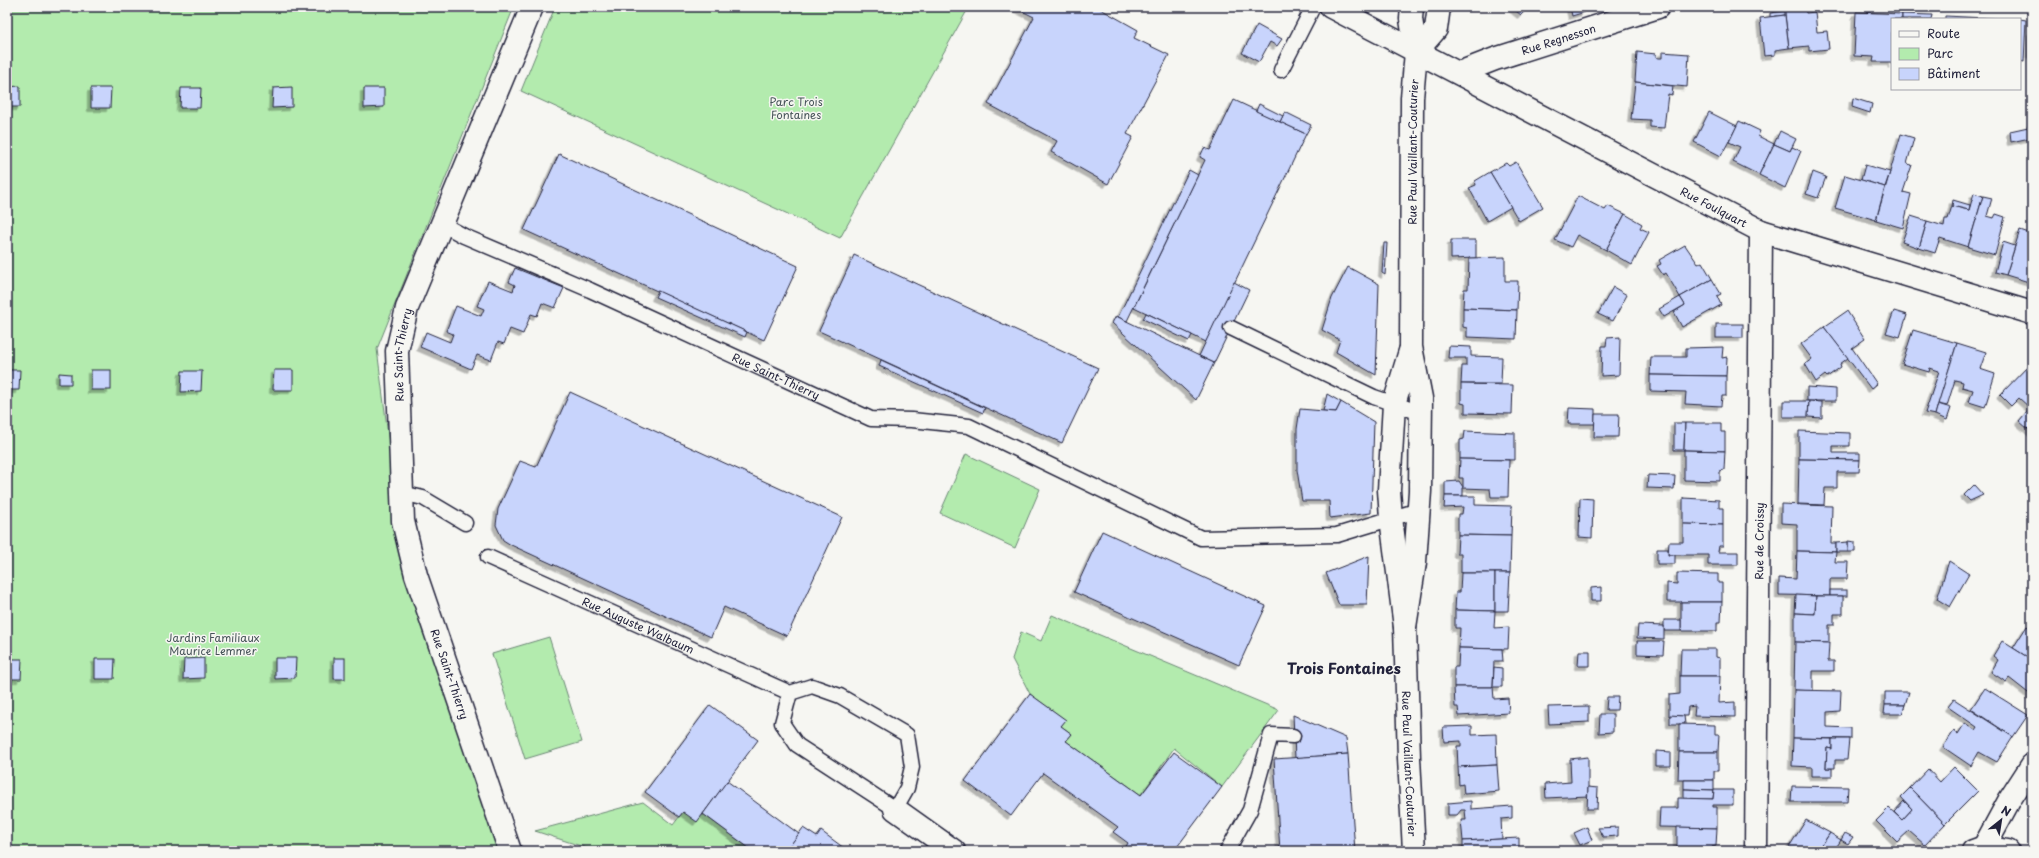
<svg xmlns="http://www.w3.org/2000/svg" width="2039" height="858" viewBox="0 0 2039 858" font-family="'Playpen Sans',sans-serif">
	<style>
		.green { fill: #b3ebae; stroke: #6a8674 }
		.building { fill: #c8d4fc; stroke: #22223b; filter: url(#shadow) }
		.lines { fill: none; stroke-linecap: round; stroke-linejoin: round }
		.service-casing { stroke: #22223b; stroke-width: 17 }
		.minor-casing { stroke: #22223b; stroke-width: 25 }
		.service { stroke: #f6f6f2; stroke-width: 14 }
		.minor { stroke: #f6f6f2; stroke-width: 22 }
		.labels { text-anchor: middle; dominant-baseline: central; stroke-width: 3; stroke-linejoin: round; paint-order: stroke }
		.street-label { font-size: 11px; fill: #22223b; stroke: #f6f6f2 }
		.park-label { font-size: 11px; fill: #465458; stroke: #f6f6f2 }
		.district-label { font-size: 15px; font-weight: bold; fill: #22223b; stroke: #f6f6f2 }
	</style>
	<defs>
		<filter id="shadow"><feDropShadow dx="-3.5" dy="3.5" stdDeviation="0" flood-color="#0004"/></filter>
	</defs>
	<rect width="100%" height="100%" fill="#f6f6f2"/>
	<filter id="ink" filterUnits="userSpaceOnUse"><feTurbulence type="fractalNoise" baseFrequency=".025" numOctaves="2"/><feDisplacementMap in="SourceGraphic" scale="8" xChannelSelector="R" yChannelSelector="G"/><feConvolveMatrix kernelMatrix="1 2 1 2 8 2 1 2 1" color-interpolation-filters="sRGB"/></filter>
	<g filter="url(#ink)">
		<g class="green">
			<polygon points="7,7 514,7 377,349 405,569 499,851 7,851"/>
			<polygon points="555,7 969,7 840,238 521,91"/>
			<polygon points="966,454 1040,489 1015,548 940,513"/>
			<polygon points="1052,615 1279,710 1222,787 1174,748 1141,795 1066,741 1072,734 1061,726 1065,720 1030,694 1012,659 1021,632 1041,641"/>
			<polygon points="549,637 582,742 525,759 492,654"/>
			<polygon points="643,802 673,825 683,812 703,814 753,851 596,851 535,831"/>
		</g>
		<g class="building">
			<polygon points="1014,7 1097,7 1138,30 1134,38 1169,55 1127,134 1133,137 1108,184 1051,152 1057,141 988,104 1034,17"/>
			<polygon points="1511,7 1528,7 1521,15"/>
			<polygon points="1570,7 1584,7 1585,12 1572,16"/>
			<polygon points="1784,7 1805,7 1806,13 1815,12 1817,32 1827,31 1829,49 1809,51 1809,46 1789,48"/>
			<polygon points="1785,11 1785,15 1770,17 1770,13"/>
			<polygon points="1856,12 1902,14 1902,19 1892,19 1892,65 1891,62 1873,62 1874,57 1854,56"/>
			<polygon points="1902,14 1932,15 1931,19 1902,19"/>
			<polygon points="1785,15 1789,48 1775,50 1775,55 1764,56 1760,18"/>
			<polygon points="1945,16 1966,17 1985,18 1945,19"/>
			<polygon points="1985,18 2006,19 2014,19 1985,19"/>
			<polygon points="2020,19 2026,20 2024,62 2020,61"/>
			<polygon points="1257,25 1282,39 1277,46 1270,42 1259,62 1242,53"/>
			<polygon points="2031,31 2032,31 2032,55 2030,54"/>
			<polygon points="1637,52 1656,54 1656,57 1659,58 1662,58 1662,52 1689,54 1687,87 1635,82"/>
			<polygon points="1635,82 1673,86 1672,95 1668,94 1664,128 1650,127 1650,120 1631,119"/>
			<polygon points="20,86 20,107 7,107 7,87"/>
			<polygon points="292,87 292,107 272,108 273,88"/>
			<polygon points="91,88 111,88 110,108 91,108"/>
			<polygon points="181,88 201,88 200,108 180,108"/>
			<polygon points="364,88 384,88 384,107 364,108"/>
			<polygon points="1853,98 1872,104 1870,113 1852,107"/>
			<polygon points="1234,100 1306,134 1206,342 1134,307 1205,160 1200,157 1204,148 1210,150"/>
			<polygon points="1259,104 1283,116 1280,122 1256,111"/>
			<polygon points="1285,112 1311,125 1306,134 1280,122"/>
			<polygon points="1709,112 1737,126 1721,156 1694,142"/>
			<polygon points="1739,121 1760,131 1758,136 1774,144 1759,175 1733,162 1740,147 1729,142"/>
			<polygon points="2028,127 2030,138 2011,142 2010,131"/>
			<polygon points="1780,131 1796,139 1790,151 1774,144"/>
			<polygon points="1901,134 1914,138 1907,164 1912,165 1903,192 1911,194 1903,228 1876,220"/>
			<polygon points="1774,144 1790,151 1792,147 1801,151 1785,188 1759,175"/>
			<polygon points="559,154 798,266 764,340 524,230"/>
			<polygon points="1516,162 1543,207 1519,221 1490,172 1506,163 1509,166"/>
			<polygon points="1865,165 1890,172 1885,187 1861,180"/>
			<polygon points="1189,170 1198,175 1127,321 1118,317"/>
			<polygon points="1490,172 1511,207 1487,221 1469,188 1476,185 1475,181"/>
			<polygon points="1813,172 1826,177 1818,198 1806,194"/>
			<polygon points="1845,175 1885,187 1876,220 1835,208"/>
			<polygon points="1974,193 1983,196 1968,247 1940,238 1935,253 1919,248 1927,221 1944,226 1945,219 1948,219 1952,206 1969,210"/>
			<polygon points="1578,196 1605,210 1608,206 1625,214 1606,250 1577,235 1571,247 1555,240"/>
			<polygon points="1983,196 1992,198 1987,216 1994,218 1996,214 2005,217 1995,255 1968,247"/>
			<polygon points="1953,200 1970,205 1969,210 1952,206"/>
			<polygon points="1625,214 1642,224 1640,228 1649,232 1632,265 1606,250"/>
			<polygon points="1911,216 1927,221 1919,248 1902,242"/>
			<polygon points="2020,230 2032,234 2030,252 2032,253 2032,283 2006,275"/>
			<polygon points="1451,240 1476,240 1476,258 1451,259"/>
			<polygon points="2003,242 2015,246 2006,275 1995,272"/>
			<polygon points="1384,243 1387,243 1385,275 1382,273"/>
			<polygon points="1685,245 1698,264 1702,262 1712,279 1680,297 1666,273 1663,275 1657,266 1661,264 1659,260"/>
			<polygon points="854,255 1098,368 1062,443 819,331"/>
			<polygon points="1505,257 1505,281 1518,281 1517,310 1463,308 1464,289 1468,289 1469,258"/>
			<polygon points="1348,267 1379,284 1376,375 1336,352 1340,340 1322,330 1332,298"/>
			<polygon points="515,268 564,288 555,308 542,303 537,316 531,314 523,334 510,329 504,344 498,342 491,360 477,355 471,369 420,347 426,332 450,342 453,334 446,331 456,306 481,316 484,309 477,306 488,281 513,291 515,285 509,282"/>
			<polygon points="1712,279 1721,294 1717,296 1721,305 1682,327 1674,312 1685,305 1680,297"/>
			<polygon points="1234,282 1249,290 1214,363 1199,356"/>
			<polygon points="1613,287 1627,295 1613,321 1598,314"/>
			<polygon points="658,291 747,332 745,337 655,297"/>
			<polygon points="1680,297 1685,305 1664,317 1659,309"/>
			<polygon points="1463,308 1517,310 1516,339 1467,337 1467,328 1463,327"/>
			<polygon points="1847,311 1865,339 1852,348 1877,384 1871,389 1824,327"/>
			<polygon points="1894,311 1907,315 1900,337 1886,333"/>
			<polygon points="1146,313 1192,335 1189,341 1143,319"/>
			<polygon points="1116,316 1214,363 1196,400 1112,323"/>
			<rect x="1716" y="324" width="27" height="14"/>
			<polygon points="1824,327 1848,358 1840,364 1841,367 1827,377 1825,375 1816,382 1805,364 1812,359 1801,344"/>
			<polygon points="1913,330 1957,343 1935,415 1925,413 1939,371 1930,368 1929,372 1902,364"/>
			<polygon points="1620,337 1619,375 1601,376 1602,346 1606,346 1607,338"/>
			<polygon points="1957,343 1986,352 1980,369 1995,374 1985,407 1969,402 1973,390 1962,387 1963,382 1955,380 1947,406 1938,404"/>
			<polygon points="1449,346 1471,347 1471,356 1502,357 1501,384 1461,384 1462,366 1466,366 1466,358 1448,358"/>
			<polygon points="1723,347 1722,358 1727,357 1726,376 1650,375 1651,357 1686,357 1686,348"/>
			<polygon points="881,360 985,408 983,413 879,366"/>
			<polygon points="2032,362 2032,425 2028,429 2019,421 2030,408 2019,398 2011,406 2000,395"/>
			<polygon points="7,370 20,370 19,390 7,390"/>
			<rect x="91" y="370" width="20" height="20"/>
			<polygon points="274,370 293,370 293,390 273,390"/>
			<polygon points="182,371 202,371 201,391 181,392"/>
			<polygon points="59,373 71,374 71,384 59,384"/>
			<polygon points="1650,375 1726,376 1726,396 1722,396 1721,406 1685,404 1686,392 1650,391"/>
			<polygon points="1461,384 1513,385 1512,414 1465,413 1465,404 1461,403"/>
			<polygon points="1807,387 1836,389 1836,401 1807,401"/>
			<polygon points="570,392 842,517 787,636 724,607 711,637 511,545 503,540 496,525 498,509 520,461 536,467"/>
			<polygon points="1327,394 1341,402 1336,412 1323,411"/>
			<polygon points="1783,401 1809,401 1808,417 1783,417"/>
			<polygon points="1809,401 1822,402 1822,418 1808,417"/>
			<polygon points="1341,402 1374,422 1371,513 1330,518 1329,501 1302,501 1297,470 1297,429 1300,409 1336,412"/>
			<polygon points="1938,404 1951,408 1947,420 1935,415"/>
			<polygon points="1569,408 1595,409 1595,424 1568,424"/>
			<polygon points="1595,414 1619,414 1618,437 1594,437"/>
			<polygon points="1674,423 1685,423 1684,450 1674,450"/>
			<polygon points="1685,423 1721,423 1721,432 1725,432 1725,451 1684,450"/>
			<polygon points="2032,425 2032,433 2028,429"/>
			<polygon points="1465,431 1515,433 1515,460 1460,459 1460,440 1464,439"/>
			<polygon points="1799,431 1850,433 1850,446 1833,446 1833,453 1860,453 1860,460 1799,459"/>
			<polygon points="1684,450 1725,451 1724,470 1720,471 1720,481 1684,480"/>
			<polygon points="1460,459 1509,460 1508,497 1491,497 1490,489 1463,488 1463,478 1459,478"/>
			<polygon points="1799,459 1860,460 1859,472 1837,472 1837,488 1825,488 1824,505 1798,504"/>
			<polygon points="1648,475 1675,476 1674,489 1647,488"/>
			<polygon points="1459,481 1463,487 1463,496 1445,496 1445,482"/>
			<polygon points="1974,485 1983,495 1970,501 1964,495"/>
			<polygon points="1445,496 1475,496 1475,505 1512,506 1511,536 1458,535 1458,514 1462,514 1463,507 1444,508"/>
			<polygon points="1580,498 1593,499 1592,538 1579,537"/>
			<polygon points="1683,498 1719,500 1719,508 1723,508 1723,525 1683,524"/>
			<polygon points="1781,504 1832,506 1831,543 1836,543 1836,552 1797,551 1797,524 1781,523"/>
			<polygon points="1683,524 1723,525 1723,546 1719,546 1718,552 1738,552 1738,565 1708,565 1708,555 1668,555 1669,542 1683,542"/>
			<polygon points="1102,531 1266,606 1239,665 1074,592"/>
			<polygon points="1458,535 1511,536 1510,573 1461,573 1461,554 1457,554"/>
			<polygon points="1848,541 1855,542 1855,552 1848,552"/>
			<polygon points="1848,542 1848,552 1836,552 1836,543"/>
			<polygon points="1657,549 1668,549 1668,555 1675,555 1675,564 1657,564"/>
			<polygon points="1797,551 1836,552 1835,562 1848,562 1847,579 1830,579 1830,596 1779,595 1779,578 1796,579"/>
			<polygon points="1369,556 1367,605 1339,605 1326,573"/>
			<polygon points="1949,561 1969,574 1950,607 1937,599"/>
			<polygon points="1461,573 1495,573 1495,611 1455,610 1456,592 1460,592"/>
			<polygon points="1495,573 1510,573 1508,611 1495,611"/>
			<polygon points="1677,573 1718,574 1718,583 1722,583 1722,602 1667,602 1667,583 1677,584"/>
			<polygon points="1601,587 1601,601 1591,601 1591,588"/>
			<rect x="1830" y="590" width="17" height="6"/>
			<polygon points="1796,595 1816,596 1815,614 1795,613"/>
			<polygon points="1816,596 1843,596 1843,614 1834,614 1834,625 1829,625 1829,643 1795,642 1795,613 1815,614"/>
			<polygon points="1681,602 1722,602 1721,622 1717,622 1717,631 1681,631"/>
			<polygon points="1455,610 1495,611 1494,628 1509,627 1508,649 1459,648 1460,628 1455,628"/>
			<rect x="1664" y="620" width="17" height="11"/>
			<polygon points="1638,625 1664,626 1664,639 1637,638"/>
			<polygon points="2027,626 2032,629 2032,660 2013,648"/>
			<polygon points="1637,641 1664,641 1663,655 1637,654"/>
			<polygon points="2002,641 2032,660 2032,696 2009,678 2006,682 1991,672 1998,660 1993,656"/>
			<polygon points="1795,642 1829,643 1828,661 1834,661 1834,671 1813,671 1813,691 1794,690"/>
			<polygon points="1459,648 1502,649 1503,661 1494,661 1493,687 1454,687 1454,667 1458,667"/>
			<polygon points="1681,649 1716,649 1716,657 1720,658 1720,676 1680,676"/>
			<polygon points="1579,651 1590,651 1590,666 1578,666"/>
			<polygon points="204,658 204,678 183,679 184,659"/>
			<polygon points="275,658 296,658 295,678 275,679"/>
			<rect x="334" y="658" width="11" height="21"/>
			<polygon points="7,659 22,659 21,679 7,679"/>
			<polygon points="95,659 115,659 114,679 95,679"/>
			<polygon points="1494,667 1502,668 1502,687 1493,687"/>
			<polygon points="1680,676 1720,676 1719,703 1735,702 1735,717 1694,716 1695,706 1688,707 1687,716 1669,716 1669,695 1680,694"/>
			<polygon points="1454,687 1493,687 1494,699 1508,698 1509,713 1459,716 1458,707 1455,707"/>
			<polygon points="1985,688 2028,715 2013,737 1971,709"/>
			<polygon points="1794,690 1841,691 1840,711 1827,712 1827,727 1851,728 1851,739 1793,738"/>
			<polygon points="1885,692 1909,692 1905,705 1885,705"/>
			<polygon points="1030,694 1066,720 1061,726 1072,734 1066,741 1141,795 1174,752 1222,787 1174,851 1126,851 1124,850 1128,843 1113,832 1118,827 1043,773 1011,816 965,781"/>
			<polygon points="1607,697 1618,697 1617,710 1606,710"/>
			<polygon points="1954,699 2013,737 1997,762 1979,752 1971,766 1943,747 1954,731 1958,734 1965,723 1975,730 1977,727 1948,707"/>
			<polygon points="710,705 758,740 697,822 683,812 679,817 645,792"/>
			<polygon points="1885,705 1905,705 1902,714 1884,714"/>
			<polygon points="1589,706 1589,722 1549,724 1548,707"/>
			<polygon points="1600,714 1613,714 1613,732 1599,733"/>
			<polygon points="1293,715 1346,738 1348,754 1295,758"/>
			<polygon points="1670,715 1684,716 1685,724 1670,724"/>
			<polygon points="1679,724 1715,725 1715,734 1719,734 1718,752 1679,752"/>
			<polygon points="1472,726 1472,735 1496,734 1497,765 1458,767 1457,746 1461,746 1461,741 1444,742 1443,727"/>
			<polygon points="1793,738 1832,739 1832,749 1827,748 1826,768 1832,768 1832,776 1812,776 1812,767 1792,766"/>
			<polygon points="1832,739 1849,739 1847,760 1835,760 1835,768 1826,768 1827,748 1832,749"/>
			<polygon points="1656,751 1671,752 1671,766 1656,766"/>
			<polygon points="1679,752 1718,752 1718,771 1714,771 1714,780 1678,780"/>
			<polygon points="1348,754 1355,851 1280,851 1274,759"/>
			<polygon points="1588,757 1588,796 1546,798 1545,784 1571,782 1570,759"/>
			<polygon points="1497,765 1499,791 1464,794 1463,784 1459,785 1458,767"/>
			<polygon points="1954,767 1978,791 1945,824 1910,788 1928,769 1940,782"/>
			<polygon points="1684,780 1714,780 1714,790 1684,789"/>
			<polygon points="727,781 799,834 786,851 753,851 703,814"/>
			<polygon points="1792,786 1848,787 1847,802 1791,802"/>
			<polygon points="1588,787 1598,788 1597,809 1587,809"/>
			<polygon points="1910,788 1945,824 1925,845 1909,831 1897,842 1876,821 1889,808 1902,820 1912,809 1901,797"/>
			<polygon points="1684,789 1714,790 1713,799 1684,799"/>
			<polygon points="1714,790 1733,790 1733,805 1713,805 1713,807 1717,807 1717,828 1659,827 1660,808 1678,808 1678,798 1713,799"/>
			<polygon points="1471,801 1471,809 1512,806 1512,818 1501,819 1502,839 1463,841 1461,820 1466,820 1465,810 1461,810 1457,815 1448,815 1448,803"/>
			<polygon points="1904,801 1912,809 1902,820 1894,812"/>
			<polygon points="1806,820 1830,833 1820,848 1825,851 1796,851 1789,847"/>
			<polygon points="1587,827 1592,840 1580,845 1574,833"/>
			<polygon points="1618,827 1618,836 1603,837 1598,828"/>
			<polygon points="1677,827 1717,828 1716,846 1712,847 1712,851 1677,851"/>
			<polygon points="803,828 817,837 821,831 848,851 786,851"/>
			<polygon points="1830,833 1841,840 1834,851 1825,851 1820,848"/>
			<polygon points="1845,833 1853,837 1848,844 1841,840"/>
			<polygon points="1519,838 1519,851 1463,851 1463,841"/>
			<polygon points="569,845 582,850 582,851 567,851"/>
		</g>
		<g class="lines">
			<defs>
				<g id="service">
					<polyline points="1281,70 1313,7"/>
					<path id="s1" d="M 442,224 L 464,236 L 590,290 L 871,419 L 912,420 L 969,426 L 1201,538 L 1337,535 L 1419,510"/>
					<polyline points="1231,328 1374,397 1421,413"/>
					<polyline points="402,493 423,498 465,523"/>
					<path id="s2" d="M 488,557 L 790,693 L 812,686 L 840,696 L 907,735 L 912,767 L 907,788 L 895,809 L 797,745 L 782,723 L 790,693"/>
					<polyline points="1227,851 1250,810 1271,735 1293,736"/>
				</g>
				<g id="minor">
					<path id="s3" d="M 1331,7 L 1761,231 L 2032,313"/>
					<polyline points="1416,52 1436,29 1439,7"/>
					<path id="s4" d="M 1459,73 L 1495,59 L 1658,7"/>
					<path id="s5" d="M 1410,351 L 1394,404 L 1389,490 L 1391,518 L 1405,627 L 1409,758 L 1414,851"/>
					<path id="s6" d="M 1405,627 L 1415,562 L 1420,491 L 1421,398 L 1411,347 L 1412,98 L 1416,52 L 1411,19 L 1412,7"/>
					<polyline points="895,809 954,851"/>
					<polyline points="1984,847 2010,799 2032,765"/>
					<path id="s7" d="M 510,851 L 416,575 L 403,521 L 397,351 L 407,308 L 532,7"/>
					<path id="s8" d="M 1756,851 L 1761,231"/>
					<polyline points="1973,851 1984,847 2008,851"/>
				</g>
			</defs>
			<use href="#service" class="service-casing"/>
			<use href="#minor" class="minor-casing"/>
			<use href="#service" class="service"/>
			<use href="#minor" class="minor"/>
		</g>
	</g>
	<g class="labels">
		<g class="street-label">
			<text stroke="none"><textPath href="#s4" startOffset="105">Rue Regnesson</textPath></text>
			<text stroke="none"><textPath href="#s6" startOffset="477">Rue Paul Vaillant-Couturier</textPath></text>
			<text stroke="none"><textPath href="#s3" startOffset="432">Rue Foulquart</textPath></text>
			<text stroke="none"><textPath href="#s7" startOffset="514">Rue Saint-Thierry</textPath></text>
			<text stroke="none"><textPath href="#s1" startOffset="367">Rue Saint-Thierry</textPath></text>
			<text stroke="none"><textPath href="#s8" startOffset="310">Rue de Croissy</textPath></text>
			<text stroke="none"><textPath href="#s2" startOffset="165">Rue Auguste Walbaum</textPath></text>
			<text transform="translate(450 674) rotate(71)">Rue Saint-Thierry</text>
			<text stroke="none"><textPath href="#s5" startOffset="416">Rue Paul Vaillant-Couturier</textPath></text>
		</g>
		<g class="park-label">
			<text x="796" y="101">Parc Trois<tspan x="796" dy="13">Fontaines</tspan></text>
			<text x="213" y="637">Jardins Familiaux<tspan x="213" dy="13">Maurice Lemmer</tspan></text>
		</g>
		<g class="district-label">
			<text x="1344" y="667">Trois Fontaines</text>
		</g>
	</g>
	<rect width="2039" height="858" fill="none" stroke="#f6f6f2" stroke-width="24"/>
	<rect x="12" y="12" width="2015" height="834" fill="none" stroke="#22223b" stroke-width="1.5" filter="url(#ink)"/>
	<rect x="1891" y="18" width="130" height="72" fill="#f6f6f2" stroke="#a1a1a9"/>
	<rect x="1899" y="31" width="20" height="6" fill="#f6f6f2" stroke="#a1a1a9"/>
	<text x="1927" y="38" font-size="12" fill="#22223b">Route</text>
	<rect x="1899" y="48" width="20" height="12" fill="#b3ebae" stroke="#a1a1a9"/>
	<text x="1927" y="58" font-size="12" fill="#22223b">Parc</text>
	<rect x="1899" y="68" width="20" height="12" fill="#c8d4fc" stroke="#a1a1a9"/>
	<text x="1927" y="78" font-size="12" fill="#22223b">Bâtiment</text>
	<g transform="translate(2001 820) rotate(30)" stroke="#f6f6f2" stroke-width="3" paint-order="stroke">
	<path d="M0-3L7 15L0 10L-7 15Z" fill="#22223b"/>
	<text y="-6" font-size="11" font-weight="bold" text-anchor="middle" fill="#22223b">N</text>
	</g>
</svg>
